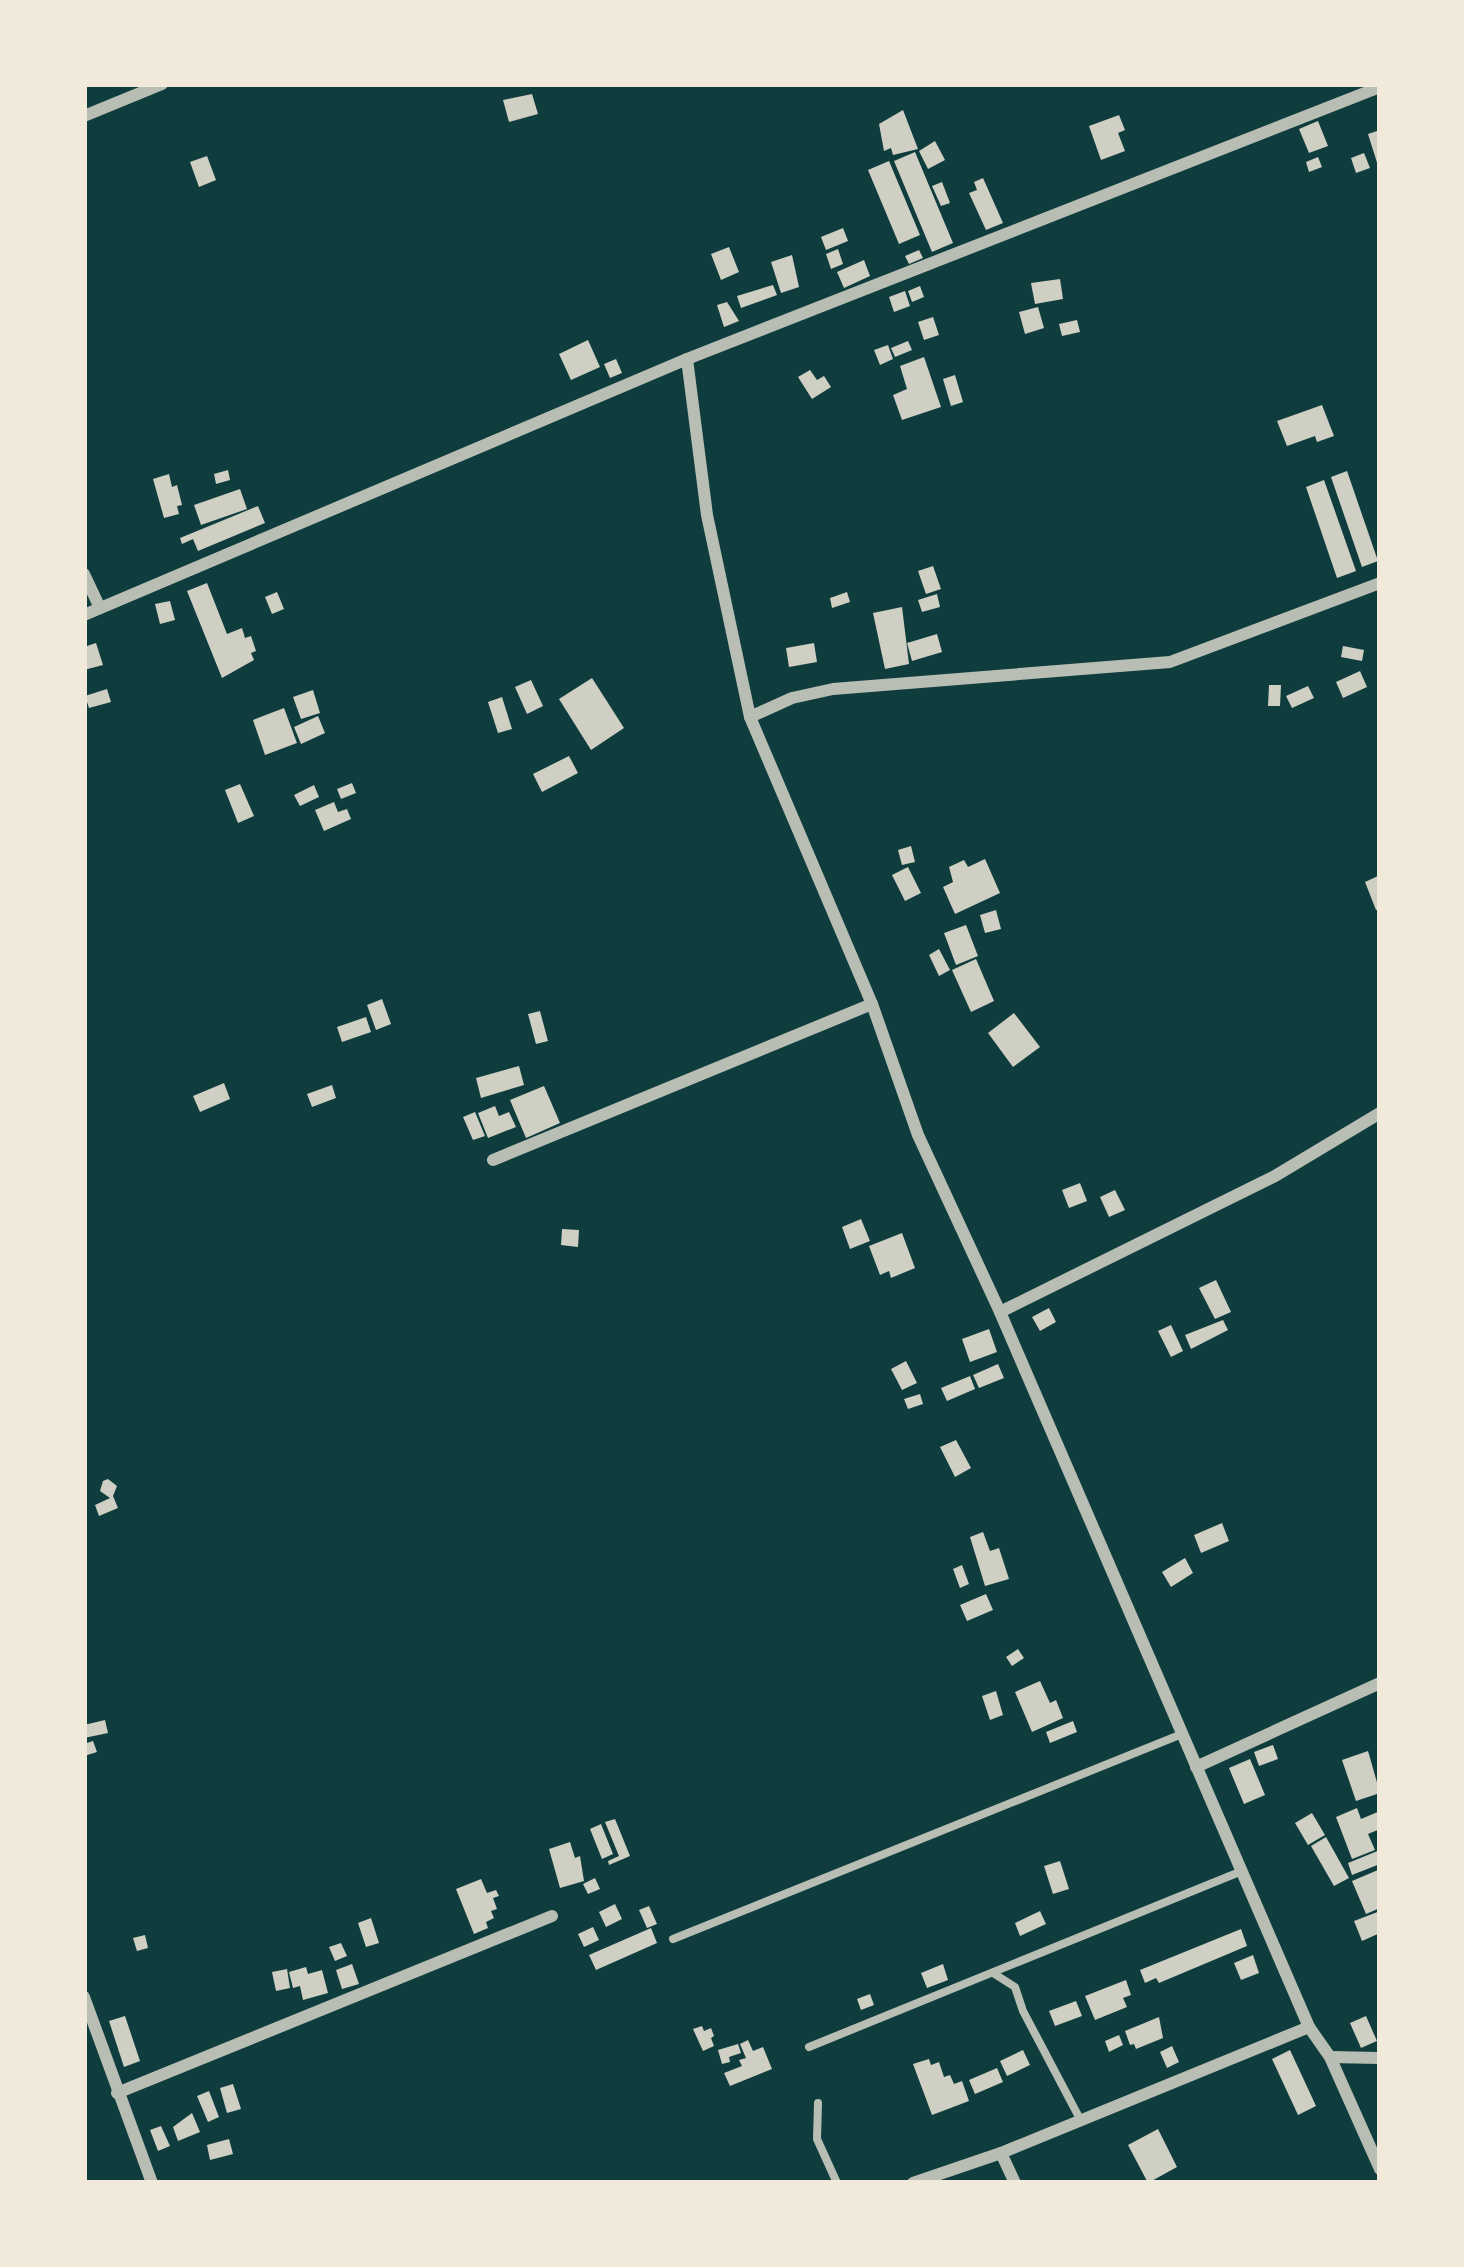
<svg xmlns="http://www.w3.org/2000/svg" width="1464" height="2267" viewBox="0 0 1464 2267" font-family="Rubik,sans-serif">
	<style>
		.building { fill: #cfcfc3 }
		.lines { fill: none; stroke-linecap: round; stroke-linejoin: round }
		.service { stroke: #b8beb3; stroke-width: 8 }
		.minor { stroke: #b8beb3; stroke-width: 12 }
	</style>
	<rect width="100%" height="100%" fill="#0f3d3e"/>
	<g class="building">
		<polygon points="532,94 538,114 509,122 503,100"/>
		<polygon points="903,110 918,149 893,155 891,148 884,151 879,124"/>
		<polygon points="1119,115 1125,130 1118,133 1125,151 1101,160 1089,126"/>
		<polygon points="1318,121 1328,146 1309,153 1299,129"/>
		<polygon points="1380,130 1380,169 1379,169 1368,134"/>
		<polygon points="935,141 945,160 928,169 919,151"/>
		<polygon points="915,152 953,243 932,252 894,161"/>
		<polygon points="1364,153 1370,168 1356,173 1351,158"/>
		<polygon points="207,156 216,180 199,187 190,162"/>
		<polygon points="1318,157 1322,167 1309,172 1306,162"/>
		<polygon points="889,161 920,235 899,244 868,170"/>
		<polygon points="983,178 1003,223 986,230 969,193 977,190 974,182"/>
		<polygon points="942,182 950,203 941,206 932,186"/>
		<polygon points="843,228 848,241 826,250 821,237"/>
		<polygon points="729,247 739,272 721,280 711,254"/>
		<polygon points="838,249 843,264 831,269 826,254"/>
		<polygon points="919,250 923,258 909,264 905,256"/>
		<polygon points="792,255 799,287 781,293 771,262"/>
		<polygon points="864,260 870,276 844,288 837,272"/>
		<polygon points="1060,279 1063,299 1035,304 1031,283"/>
		<polygon points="773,285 777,295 741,308 737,296"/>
		<polygon points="920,286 924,297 912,302 908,291"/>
		<polygon points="905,291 910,306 894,312 889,297"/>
		<polygon points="727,302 739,321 724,327 717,305"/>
		<polygon points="1038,307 1044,328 1025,334 1019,312"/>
		<polygon points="933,317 939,335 924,340 918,322"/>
		<polygon points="1077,320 1080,332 1062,336 1059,324"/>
		<polygon points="588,340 600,367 571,380 559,354"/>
		<polygon points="908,341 912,350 895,357 891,348"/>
		<polygon points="888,345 893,359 880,365 874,350"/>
		<polygon points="924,357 941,407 902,420 893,395 907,389 900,366"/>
		<polygon points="616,359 622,373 610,378 604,364"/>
		<polygon points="810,370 817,380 824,376 831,387 812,399 798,377"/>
		<polygon points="955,375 963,402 951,406 943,379"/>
		<polygon points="1322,405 1334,436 1317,442 1315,436 1287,446 1277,421"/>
		<polygon points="228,470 230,480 216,484 214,474"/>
		<polygon points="1347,471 1378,561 1362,567 1331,477"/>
		<polygon points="169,474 172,487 177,485 182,505 177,506 179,514 164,518 153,479"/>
		<polygon points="1324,480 1356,571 1337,578 1306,487"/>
		<polygon points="240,489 247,509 201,525 194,505"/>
		<polygon points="258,506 265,523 198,551 193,539 182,544 180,538"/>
		<polygon points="933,566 941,589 926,594 918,571"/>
		<polygon points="207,583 227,634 242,628 245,638 251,636 256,651 251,653 254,660 222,678 187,591"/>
		<polygon points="277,592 284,609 272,614 265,597"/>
		<polygon points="847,592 850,602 832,608 830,598"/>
		<polygon points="937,594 940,607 922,612 918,600"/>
		<polygon points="170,601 175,620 160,624 155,604"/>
		<polygon points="902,607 909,664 885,669 873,613"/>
		<polygon points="937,634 942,652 912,661 907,643"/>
		<polygon points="96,643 103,665 84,670 84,647"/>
		<polygon points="814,643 817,662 789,667 786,648"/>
		<polygon points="1343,646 1364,650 1362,661 1341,657"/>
		<polygon points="1360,671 1367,687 1343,698 1336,682"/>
		<polygon points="592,678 624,728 591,750 559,699"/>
		<polygon points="531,680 543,706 527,714 515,687"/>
		<polygon points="1269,685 1281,685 1280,706 1268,706"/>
		<polygon points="1308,686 1314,698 1292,708 1286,696"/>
		<polygon points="107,689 111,702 89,708 85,696"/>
		<polygon points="313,690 320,713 301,719 293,697"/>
		<polygon points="502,697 512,729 498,733 488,702"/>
		<polygon points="284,708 297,743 265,755 253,720"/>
		<polygon points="318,716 325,733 301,744 294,727"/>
		<polygon points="569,756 578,773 542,792 533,774"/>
		<polygon points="352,783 356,793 341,799 337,789"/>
		<polygon points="240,784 254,816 238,823 225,790"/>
		<polygon points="314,785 319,797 300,806 294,795"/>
		<polygon points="334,802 338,812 347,809 351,819 324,831 315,810"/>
		<polygon points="911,846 915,862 902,865 898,850"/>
		<polygon points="985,859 1000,893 955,914 943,887 953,882 949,867 964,860 968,867"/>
		<polygon points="908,867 921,893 905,901 892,875"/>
		<polygon points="1378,876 1380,909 1376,910 1365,882"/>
		<polygon points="996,910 1001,929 985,933 980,915"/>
		<polygon points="966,925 978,956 956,965 944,933"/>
		<polygon points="939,949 950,970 939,976 929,955"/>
		<polygon points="976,959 994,1001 971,1012 952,970"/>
		<polygon points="382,999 391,1024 376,1030 367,1005"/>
		<polygon points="540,1011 548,1041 536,1044 528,1014"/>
		<polygon points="1014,1013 1040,1047 1013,1067 988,1033"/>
		<polygon points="366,1017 371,1032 342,1042 337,1027"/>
		<polygon points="519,1066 524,1085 481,1098 476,1078"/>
		<polygon points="224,1083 230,1099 200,1112 193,1096"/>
		<polygon points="332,1085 336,1098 312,1107 307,1094"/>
		<polygon points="544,1086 560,1123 526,1138 510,1100"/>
		<polygon points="495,1106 499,1116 509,1112 516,1127 488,1138 478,1113"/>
		<polygon points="475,1112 485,1136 473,1140 463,1117"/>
		<polygon points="1080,1183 1087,1201 1069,1208 1062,1190"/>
		<polygon points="1115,1190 1125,1210 1109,1217 1100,1197"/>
		<polygon points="861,1219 870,1241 850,1249 842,1227"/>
		<polygon points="562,1229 579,1230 578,1247 561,1245"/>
		<polygon points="902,1233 915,1268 891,1278 889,1271 880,1275 869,1246"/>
		<polygon points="1216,1280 1231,1312 1215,1319 1199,1288"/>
		<polygon points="1049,1308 1056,1322 1040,1331 1032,1317"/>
		<polygon points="1223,1320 1228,1330 1191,1349 1185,1335"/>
		<polygon points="1171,1325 1183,1351 1171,1357 1158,1331"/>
		<polygon points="989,1329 997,1352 970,1362 962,1339"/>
		<polygon points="906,1361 917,1383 902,1390 891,1369"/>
		<polygon points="998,1364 1004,1378 979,1388 973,1375"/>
		<polygon points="970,1376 975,1389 947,1401 941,1388"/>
		<polygon points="920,1394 923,1404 908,1409 904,1399"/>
		<polygon points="956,1440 971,1468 955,1477 940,1447"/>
		<polygon points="108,1479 117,1486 113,1496 118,1508 99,1516 95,1505 110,1498 100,1491 103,1481"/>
		<polygon points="1222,1523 1229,1541 1201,1553 1194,1535"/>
		<polygon points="983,1532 990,1551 999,1548 1009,1579 985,1586 970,1537"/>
		<polygon points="1185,1558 1193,1573 1171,1587 1162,1572"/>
		<polygon points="962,1565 969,1584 960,1588 953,1569"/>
		<polygon points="986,1594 993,1610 967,1621 960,1605"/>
		<polygon points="1018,1649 1024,1658 1012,1666 1006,1657"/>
		<polygon points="1040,1681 1050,1703 1056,1700 1063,1718 1032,1732 1015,1692"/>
		<polygon points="996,1691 1003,1715 990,1720 982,1696"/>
		<polygon points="105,1720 108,1733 84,1738 84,1725"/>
		<polygon points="1073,1721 1077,1732 1050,1743 1046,1732"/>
		<polygon points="93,1741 97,1752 84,1756 84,1744"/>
		<polygon points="1273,1745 1278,1759 1259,1766 1254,1752"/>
		<polygon points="1368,1751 1380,1793 1356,1801 1342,1760"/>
		<polygon points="1250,1759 1265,1795 1244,1804 1229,1768"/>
		<polygon points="1357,1808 1361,1819 1380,1811 1380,1829 1368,1834 1375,1850 1352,1859 1336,1817"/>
		<polygon points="1312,1813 1325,1835 1308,1845 1295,1823"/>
		<polygon points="615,1819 630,1856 609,1865 608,1861 619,1856 605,1822"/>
		<polygon points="601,1824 613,1854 602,1859 590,1829"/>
		<polygon points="1326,1837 1349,1878 1334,1886 1311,1846"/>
		<polygon points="570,1842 575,1858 580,1856 584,1881 560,1888 549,1849"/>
		<polygon points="1380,1850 1380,1864 1352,1875 1348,1863"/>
		<polygon points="1060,1861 1069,1889 1053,1894 1044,1866"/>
		<polygon points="1378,1870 1380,1908 1366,1914 1352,1881"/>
		<polygon points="595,1878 600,1889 588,1894 583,1884"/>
		<polygon points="481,1879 487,1893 496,1890 499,1896 493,1898 497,1909 491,1911 494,1918 486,1922 488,1928 474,1934 456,1889"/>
		<polygon points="615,1904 622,1919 606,1927 599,1912"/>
		<polygon points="649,1906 657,1924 647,1928 639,1910"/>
		<polygon points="1040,1911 1046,1924 1020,1936 1015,1923"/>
		<polygon points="1380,1911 1380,1933 1362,1941 1354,1921"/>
		<polygon points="371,1918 379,1943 366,1947 358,1923"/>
		<polygon points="593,1927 599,1940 584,1947 578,1934"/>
		<polygon points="651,1928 657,1943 596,1970 589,1955"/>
		<polygon points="1241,1929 1247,1946 1159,1983 1156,1978 1145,1983 1140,1970"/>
		<polygon points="145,1935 148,1948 137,1951 133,1938"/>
		<polygon points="341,1943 347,1956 335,1961 329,1947"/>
		<polygon points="1253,1955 1259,1973 1241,1980 1234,1963"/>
		<polygon points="352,1964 359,1984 342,1989 336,1970"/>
		<polygon points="943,1964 948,1980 927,1988 921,1973"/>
		<polygon points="306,1967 308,1974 322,1970 328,1993 303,2000 300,1986 293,1988 289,1972"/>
		<polygon points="287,1969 290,1988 276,1991 272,1972"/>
		<polygon points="1126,1980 1131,1995 1123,1998 1127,2007 1095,2020 1085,1996"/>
		<polygon points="870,1994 874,2005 861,2010 857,1999"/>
		<polygon points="1076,2001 1082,2016 1055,2026 1049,2011"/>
		<polygon points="125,2016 140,2061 124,2067 109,2021"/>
		<polygon points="1366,2016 1377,2041 1361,2048 1350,2023"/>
		<polygon points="1159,2017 1163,2038 1136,2049 1134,2044 1130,2045 1125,2031"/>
		<polygon points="702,2026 704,2031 711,2028 714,2036 711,2038 714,2046 703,2051 693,2029"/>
		<polygon points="1119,2035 1123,2045 1109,2052 1105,2041"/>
		<polygon points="748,2040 753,2051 763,2047 772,2069 730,2086 724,2073 742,2066 739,2060 746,2058 740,2044"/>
		<polygon points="738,2044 741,2053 729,2057 730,2062 722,2064 718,2050"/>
		<polygon points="1172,2046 1179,2062 1167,2068 1160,2052"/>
		<polygon points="1023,2050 1030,2065 1007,2076 1000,2061"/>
		<polygon points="1290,2050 1316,2106 1298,2115 1272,2059"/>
		<polygon points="929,2059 931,2065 939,2062 944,2077 950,2075 954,2084 962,2081 969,2101 932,2115 913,2064"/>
		<polygon points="997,2068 1003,2082 975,2094 969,2080"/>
		<polygon points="233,2084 241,2109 227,2113 220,2088"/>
		<polygon points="209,2091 219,2117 208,2122 197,2096"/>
		<polygon points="192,2113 200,2132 178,2141 173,2127"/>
		<polygon points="161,2126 170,2146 158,2151 150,2130"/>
		<polygon points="1158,2129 1177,2167 1148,2183 1128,2145"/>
		<polygon points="229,2139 233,2154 210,2160 207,2145"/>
	</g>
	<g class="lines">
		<g class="service">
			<polyline points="673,1939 1182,1734"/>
			<polyline points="993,1973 1015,1987 1023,2011 1080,2119"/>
			<polyline points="809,2047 1242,1871"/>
			<polyline points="818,2103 817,2139 837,2183"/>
		</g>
		<g class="minor">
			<polyline points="84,116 162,84"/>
			<polyline points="687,359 707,515 750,717 872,1004 918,1135 1000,1312 1309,2027 1330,2057 1380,2169"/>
			<polyline points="84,574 100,608"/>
			<polyline points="84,615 687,359 1380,87"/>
			<polyline points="750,717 792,698 833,689 1170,662 1380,583"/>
			<polyline points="493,1160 872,1004"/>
			<polyline points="1000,1312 1275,1176 1380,1113"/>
			<polyline points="1196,1767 1380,1683"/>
			<polyline points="84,1997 152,2183"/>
			<polyline points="1330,2057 1380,2058"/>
			<polyline points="117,2093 552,1916"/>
			<polyline points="1001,2153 1015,2183"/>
			<polyline points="913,2183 1001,2153 1309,2027"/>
		</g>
	</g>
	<rect width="1464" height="2267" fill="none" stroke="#f1e9da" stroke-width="174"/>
</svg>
